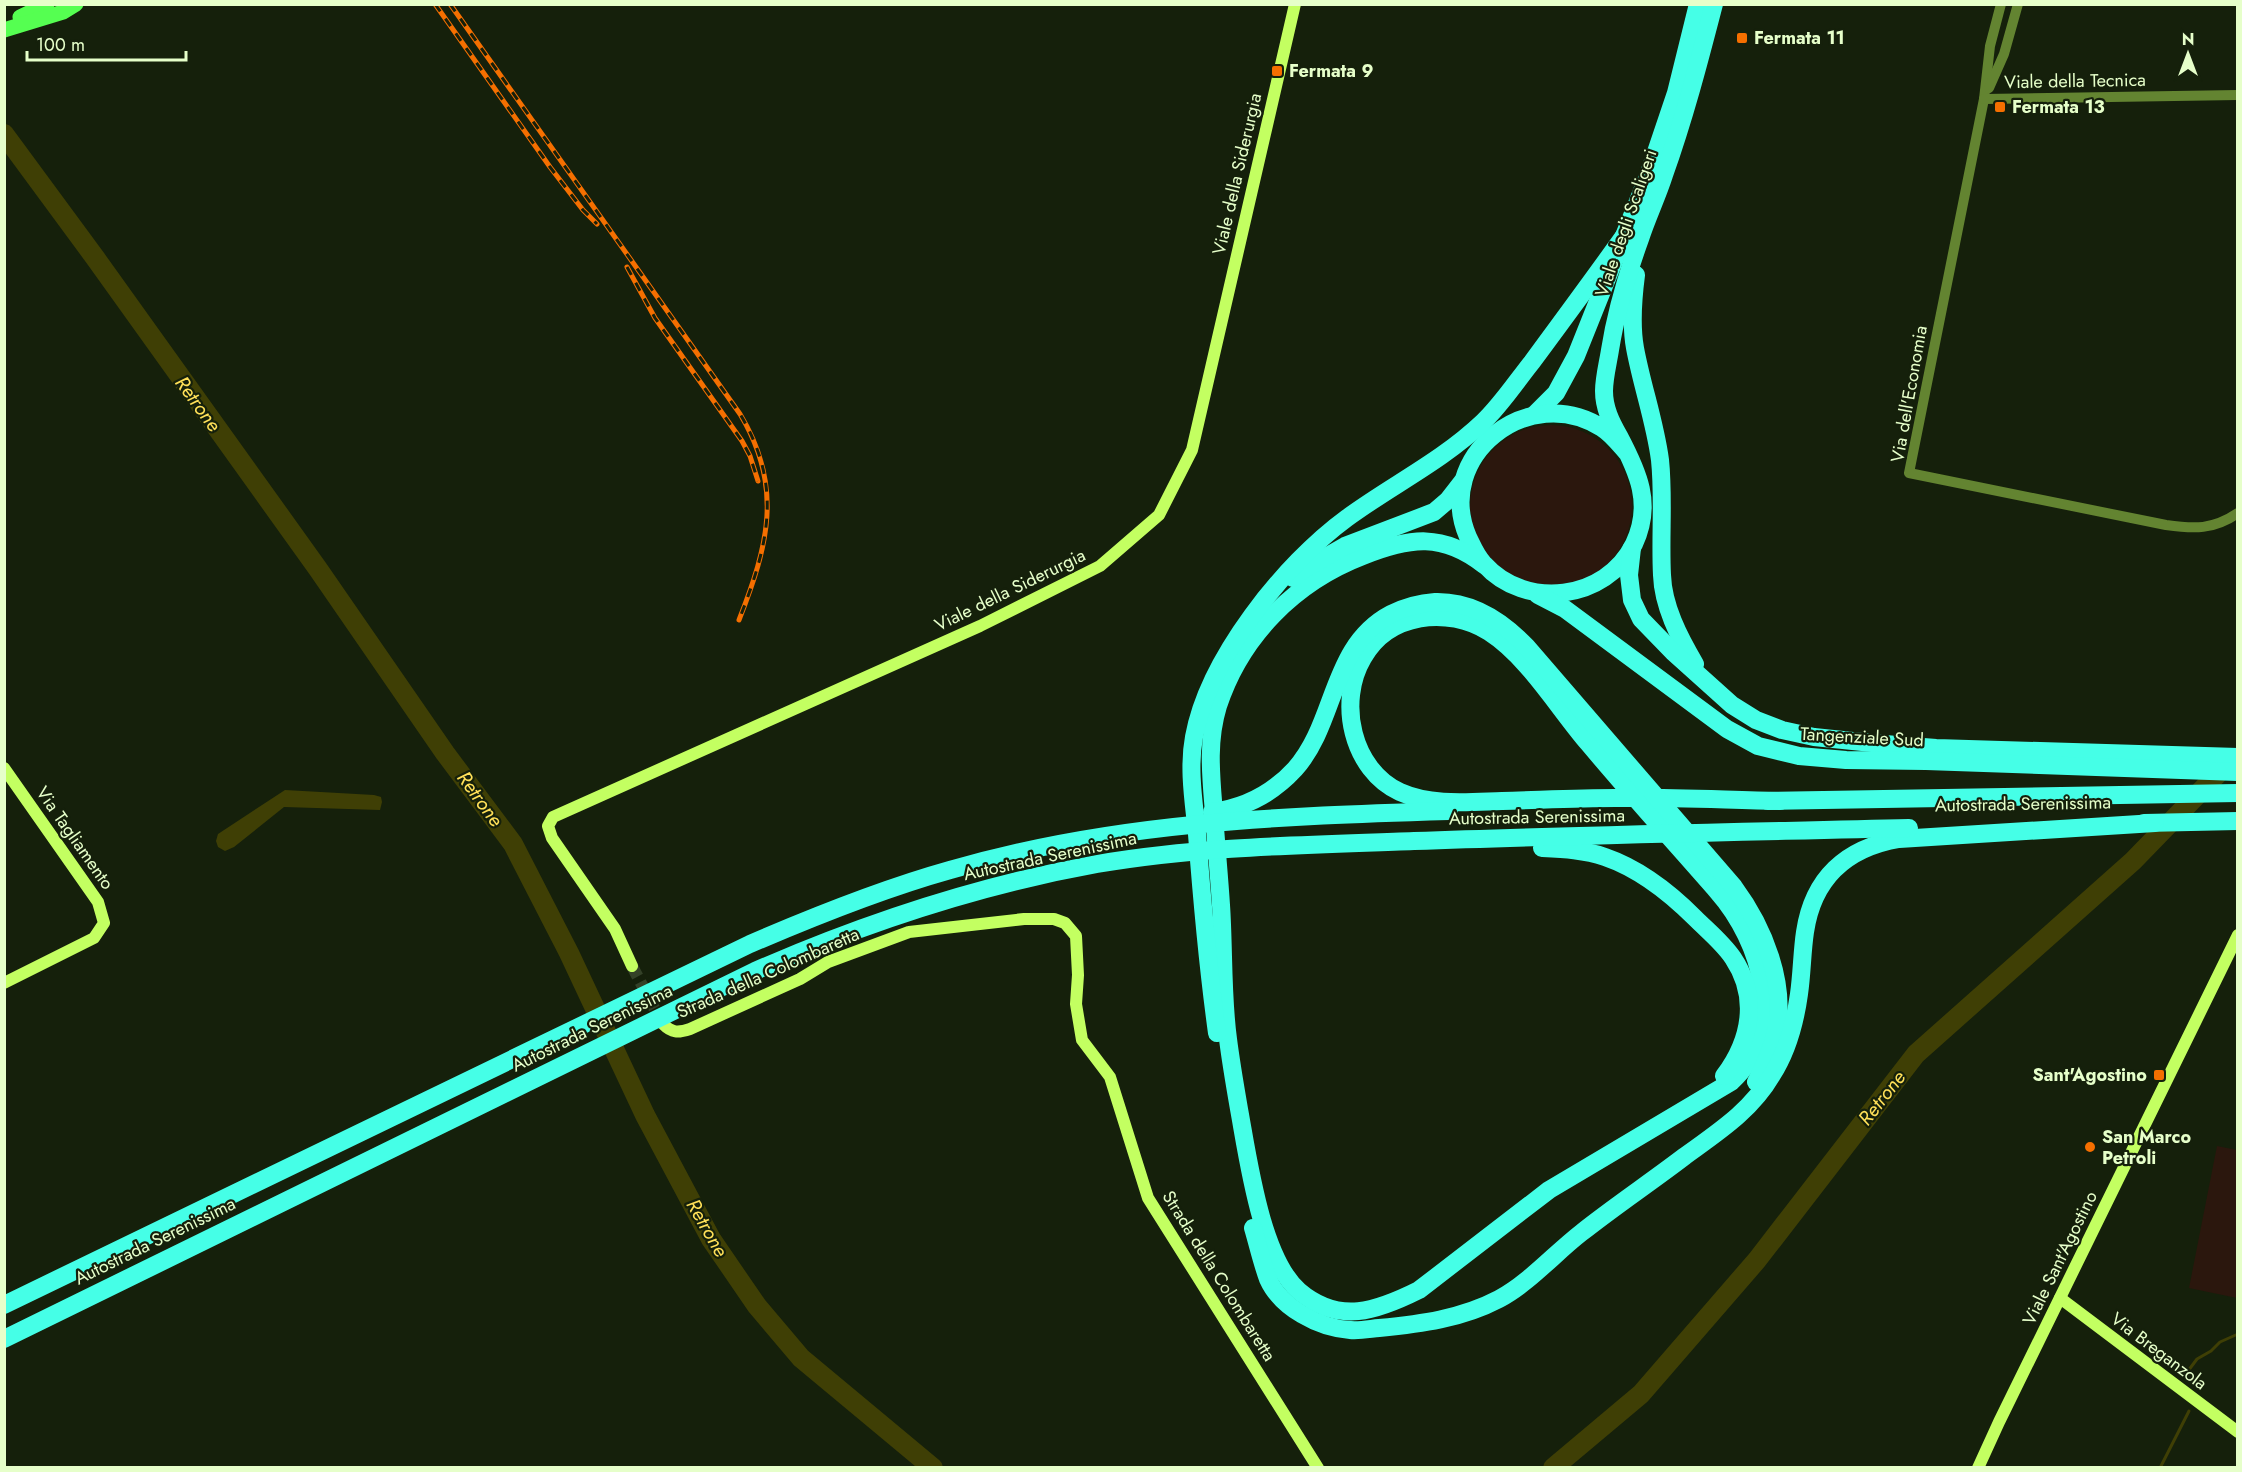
<svg xmlns="http://www.w3.org/2000/svg" width="2242" height="1472" viewBox="0 0 2242 1472" font-family="Jost,sans-serif">
	<style>
		.green { fill: #2b170d }
		.water { fill: #3f3f05 }
		.lines { fill: none; stroke-linecap: round; stroke-linejoin: round }
		.stream { stroke: #3f3f05; stroke-width: 3 }
		.river { stroke: #3f3f05; stroke-width: 20 }
		.secondary-tunnel { stroke: #344128; stroke-width: 12; stroke-dasharray: 12 6; stroke-linecap: butt }
		.street { stroke: #638431; stroke-width: 10 }
		.secondary { stroke: #c3ff61; stroke-width: 12 }
		.primary { stroke: #55ff51; stroke-width: 15 }
		.highway { stroke: #45ffe7; stroke-width: 18 }
		.rail-casing { stroke: #f56f00; stroke-width: 5 }
		.rail { stroke: #15200b; stroke-width: 3; stroke-dasharray: 9; stroke-linecap: butt }
		.poi-dot { fill: #f56f00; stroke: #15200b; stroke-width: 2 }
		.labels { text-anchor: middle; dominant-baseline: central; stroke-width: 4.5; stroke-linejoin: round; paint-order: stroke }
		.poi-label { font-size: 18px; font-weight: bold; fill: #e6ffca; stroke: #15200b; text-anchor: start }
		.street-label { font-size: 18px; fill: #e6ffca; stroke: #15200b }
		.water-label { font-size: 20px; font-style: italic; fill: #ffe058; stroke: #15200b }
	</style>
	<rect width="100%" height="100%" fill="#15200b"/>
	<g class="green">
		<circle cx="1551" cy="506" r="81"/>
		<polygon points="2217,1146 2237,1150 2237,1298 2189,1288"/>
	</g>
	<polygon class="water" points="285,790 374,795 381,797 382,802 380,810 284,807 234,847 225,851 218,847 216,841 218,834"/>
	<g class="lines">
		<g class="stream">
			<polyline points="2185,1375 2197,1359 2211,1351 2220,1342 2238,1334"/>
			<polyline points="2160,1468 2189,1411"/>
		</g>
		<g class="river">
			<polyline points="4,134 96,259 318,569 445,753 513,844 569,953 645,1115 711,1239 757,1306 801,1358 933,1468"/>
			<polyline points="1553,1468 1641,1394 1757,1260 1916,1054 2133,861 2230,761"/>
		</g>
		<polyline class="secondary-tunnel" points="632,966 662,1023"/>
		<g class="street">
			<path d="M 2001,4 L 1990,46 L 1984,99 L 1909,473 L 2166,525 C 2194,529 2213,530 2238,513"/>
			<polyline points="1989,88 2004,54 2018,4"/>
			<polyline points="1984,99 2238,95"/>
		</g>
		<g class="secondary">
			<polyline points="4,768 98,902 104,923 94,938 4,983"/>
			<polyline points="632,966 615,929 552,838 548,826 553,817 980,626 1100,566 1159,515 1192,450 1295,4"/>
			<path d="M 663,1024 C 672,1033 678,1033 690,1029 L 800,979 L 828,962 L 909,932 L 1024,919 L 1054,919 L 1065,923 L 1076,936 L 1078,975 L 1076,1004 L 1082,1040 L 1110,1077 L 1148,1198 L 1318,1468"/>
			<polyline points="2060,1298 2238,1432"/>
			<polyline points="1978,1468 1999,1422 2238,935"/>
		</g>
		<g class="primary">
			<polyline points="20,17 47,4"/>
			<polyline points="4,30 63,12 76,4"/>
		</g>
		<g class="highway">
			<path d="M 1636,275 C 1633,298 1631,326 1635,348 C 1642,386 1655,422 1660,460 C 1664,498 1660,537 1662,575 C 1663,606 1679,637 1695,664"/>
			<polyline points="1535,414 1556,393 1576,356 1648,176 1676,93 1698,4"/>
			<path d="M 1628,454 C 1620,445 1612,434 1602,428 C 1529,381 1433,456 1468,537 C 1473,547 1476,556 1484,564 C 1525,610 1606,601 1634,544 C 1653,504 1638,472 1619,436 C 1611,422 1604,408 1604,391 C 1604,378 1608,363 1610,350 C 1616,312 1627,275 1640,239 C 1647,217 1657,197 1664,175 C 1684,119 1699,62 1714,4"/>
			<polyline points="1632,548 1629,575 1632,600 1641,619 1673,652 1732,705 1756,720 1782,730 1814,737 1872,743 1936,748 2238,757"/>
			<path d="M 1484,565 C 1443,533 1410,537 1363,556 C 1295,582 1241,636 1218,706 C 1207,742 1211,776 1214,813 C 1216,844 1219,874 1221,905 C 1224,949 1222,995 1228,1039 C 1231,1063 1235,1086 1239,1109 C 1248,1158 1261,1258 1299,1291 C 1339,1325 1377,1311 1419,1290 L 1549,1190 L 1731,1082 C 1788,1030 1762,942 1717,891 C 1674,842 1630,793 1588,743 C 1558,708 1528,657 1489,632 C 1448,606 1388,613 1363,658 C 1337,702 1352,770 1400,792 C 1431,806 1469,802 1502,801 C 1540,800 1577,798 1615,798 C 1670,797 1725,800 1780,801"/>
			<polyline points="1293,578 1303,570 1345,546 1434,512 1448,500 1462,482"/>
			<polyline points="1538,595 1565,609 1727,729 1758,746 1799,756 1846,760 1926,761 2238,772"/>
			<polyline points="1768,801 2238,793"/>
			<path d="M 1212,812 C 1244,808 1273,793 1295,769 C 1337,722 1330,646 1391,614 C 1405,607 1420,603 1435,602 C 1471,601 1502,621 1526,646 L 1734,887 C 1763,926 1788,985 1775,1035 C 1771,1051 1764,1067 1756,1082"/>
			<polyline points="2144,823 2238,821"/>
			<path d="M 1542,848 C 1563,849 1585,850 1605,857 C 1640,869 1669,892 1695,918 C 1708,931 1723,943 1733,958 C 1759,997 1751,1040 1724,1076"/>
			<path d="M 1217,1033 C 1208,967 1202,901 1197,834 C 1194,803 1188,769 1194,737 C 1208,659 1284,564 1347,518 C 1392,485 1442,461 1483,422 C 1501,405 1516,382 1532,362 C 1563,320 1594,278 1624,236"/>
			<path d="M 1253,1228 C 1258,1245 1262,1263 1268,1279 C 1281,1308 1319,1328 1350,1330 C 1359,1331 1369,1329 1379,1328 C 1420,1324 1461,1319 1499,1299 C 1529,1283 1554,1254 1581,1233 C 1615,1206 1651,1182 1685,1156 C 1718,1132 1751,1111 1772,1075 C 1788,1050 1795,1023 1799,994 C 1802,973 1802,952 1805,932 C 1813,878 1846,848 1899,839 L 2155,823"/>
			<path d="M 4,1305 L 750,944 C 815,916 882,889 950,870 C 1113,822 1281,816 1449,811"/>
			<path d="M 4,1339 L 755,971 C 865,923 980,885 1097,864 C 1202,846 1309,845 1414,841 C 1579,835 1744,832 1909,828"/>
		</g>
		<defs>
			<g id="rail">
				<polyline points="435,4 550,167 583,210 597,224"/>
				<path d="M 450,4 L 740,414 C 784,487 768,546 739,620"/>
				<polyline points="627,267 655,318 742,441 750,456 758,481"/>
			</g>
		</defs>
		<use href="#rail" class="rail-casing"/>
		<use href="#rail" class="rail"/>
	</g>
	<g class="poi-dot">
		<rect x="1736" y="32" width="12" height="12" rx="3"/>
		<rect x="1271" y="65" width="12" height="12" rx="3"/>
		<rect x="1994" y="101" width="12" height="12" rx="3"/>
		<rect x="2153" y="1069" width="12" height="12" rx="3"/>
		<circle cx="2090" cy="1147" r="6"/>
	</g>
	<g class="labels">
		<g class="poi-label">
			<text x="1754" y="38">Fermata 11</text>
			<text x="1289" y="71">Fermata 9</text>
			<text x="2012" y="107">Fermata 13</text>
			<text x="2147" y="1075" text-anchor="end">Sant'Agostino</text>
			<text x="2102" y="1137">San Marco<tspan x="2102" dy="21">Petroli</tspan></text>
		</g>
		<g class="street-label">
			<text transform="translate(2075 81) rotate(-1)">Viale della Tecnica</text>
			<text transform="translate(1237 174) rotate(-77)">Viale della Siderurgia</text>
			<text transform="translate(1626 223) rotate(-71)">Viale degli Scaligeri</text>
			<text transform="translate(1909 394) rotate(-80)">Via dell'Economia</text>
			<text transform="translate(1010 590) rotate(-26)">Viale della Siderurgia</text>
			<text transform="translate(1862 737) rotate(3)">Tangenziale Sud</text>
			<text transform="translate(2023 804) rotate(-1)">Autostrada Serenissima</text>
			<text transform="translate(1537 817) rotate(-1)">Autostrada Serenissima</text>
			<text transform="translate(75 838) rotate(55)">Via Tagliamento</text>
			<text transform="translate(1050 856) rotate(-12)">Autostrada Serenissima</text>
			<text transform="translate(768 973) rotate(-24)">Strada della Colombaretta</text>
			<text transform="translate(592 1028) rotate(-26)">Autostrada Serenissima</text>
			<text transform="translate(155 1241) rotate(-26)">Autostrada Serenissima</text>
			<text transform="translate(2060 1258) rotate(-64)">Viale Sant'Agostino</text>
			<text transform="translate(1219 1276) rotate(58)">Strada della Colombaretta</text>
			<text transform="translate(2159 1351) rotate(37)">Via Breganzola</text>
		</g>
		<g class="water-label">
			<text transform="translate(198 404) rotate(54)">Retrone</text>
			<text transform="translate(480 799) rotate(54)">Retrone</text>
			<text transform="translate(1882 1098) rotate(-52)">Retrone</text>
			<text transform="translate(707 1228) rotate(60)">Retrone</text>
		</g>
	</g>
	<rect width="2242" height="1472" fill="none" stroke="#e6ffca" stroke-width="12"/>
	<g transform="translate(2188 54)" stroke="#15200b" stroke-width="4.5" paint-order="stroke">
	<path d="M0-4.5L10 22L0 15L-10 22Z" fill="#e6ffca"/>
	<text y="-9" font-size="16" font-weight="bold" text-anchor="middle" fill="#e6ffca">N</text>
	</g>
	<path d="M27 51v9h159v-9" fill="none" stroke="#e6ffca" stroke-width="3"/>
	<text x="36" y="51" font-size="18" fill="#e6ffca" stroke="#15200b" stroke-width="4.5" paint-order="stroke">100 m</text>
</svg>
